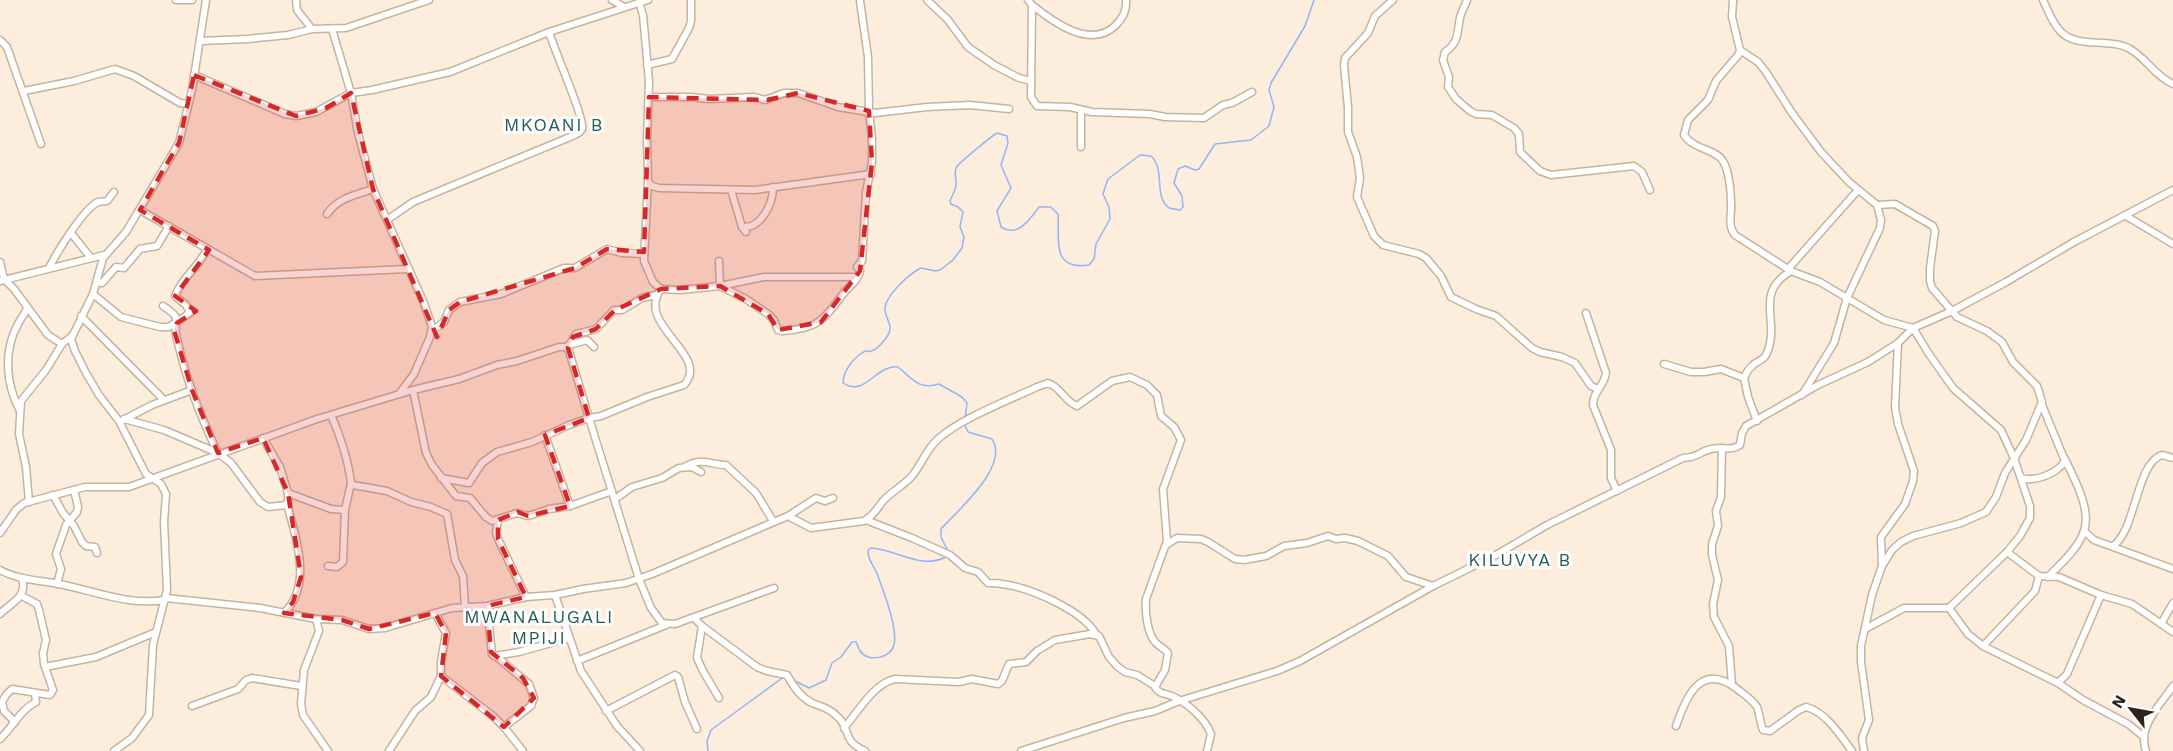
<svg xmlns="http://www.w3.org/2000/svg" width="2173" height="751" viewBox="0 0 2173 751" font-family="'Work Sans',sans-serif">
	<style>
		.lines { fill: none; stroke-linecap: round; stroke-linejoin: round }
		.stream { stroke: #92b6f4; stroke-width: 1.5 }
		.minor-casing { stroke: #c6b39f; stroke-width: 9 }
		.minor { stroke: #fff; stroke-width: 6 }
		.marked { fill: #d62828; fill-opacity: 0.2; stroke: #d62828; stroke-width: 4.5; stroke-dasharray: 12 8; stroke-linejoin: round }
		.labels { text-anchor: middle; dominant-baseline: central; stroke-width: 6; stroke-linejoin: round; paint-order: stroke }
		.quarter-label { font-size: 18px; letter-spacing: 1.5px; fill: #255e58; stroke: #fdfdfd }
	</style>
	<rect width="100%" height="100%" fill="#fdeddc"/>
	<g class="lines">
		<g class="stream">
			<path d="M 965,419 L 967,403 L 962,397 L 939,384 C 918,390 913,379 898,367 C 876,364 865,398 843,383 C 843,371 853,359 862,353 C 870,348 863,353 871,351 C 877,350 885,340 888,335 C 894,325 885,319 885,309 C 885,296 910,273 921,268 L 936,271 L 940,270 L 953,260 L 962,248 L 964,237 L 960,227 L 963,212 L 958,207 L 951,204 L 950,201 C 952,195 957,189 956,182 C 956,177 954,173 956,168 C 957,164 992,136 997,133 L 1007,136 L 1008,143 L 1001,165 L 1011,188 L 997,211 L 1001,227 C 1018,238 1030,219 1039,207 L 1051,207 L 1058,214 C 1060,238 1050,271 1089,265 L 1094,259 L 1096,244 L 1110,219 L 1109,207 L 1103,194 L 1108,179 L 1140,155 L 1151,156 C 1166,170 1153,196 1169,208 L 1180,210 L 1183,207 L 1182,196 L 1174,183 L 1178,169 L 1185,166 L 1195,170 L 1199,169 L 1215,144 L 1251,140 L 1269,126 L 1274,107 L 1269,90 L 1271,83 L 1305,26 L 1314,0"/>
			<path d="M 949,553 L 941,537 L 941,529 C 958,510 1010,466 992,439 L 968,432 L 964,423"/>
			<path d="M 793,680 L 809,688 L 826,680 L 832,663 L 841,657 L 852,642 L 856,642 C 858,645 858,648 860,651 C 868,663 891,658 894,645 C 898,628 884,593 878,576 C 875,567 867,560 868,550 L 871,548 C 896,549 922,571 948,556"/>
			<polyline points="708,751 707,741 711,730 785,676"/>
		</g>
		<defs>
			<g id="minor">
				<polyline points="176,0 192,0"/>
				<polyline points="296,0 297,10 312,29"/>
				<polyline points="612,0 624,7"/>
				<polyline points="927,0 948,20 968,47 994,65 1019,78 1031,81"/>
				<polyline points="1028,0 1032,5 1031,97 1037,106 1070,107 1092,112 1150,114 1165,117 1204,118 1223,105 1232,103 1252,92"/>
				<polyline points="1393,0 1375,16 1368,33 1345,58 1344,65 1348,108 1348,132 1357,157 1360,178 1357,197 1374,236 1383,245 1419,254 1426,258 1441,276 1451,297 1476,309 1496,316 1532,348 1540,352 1562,357 1575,363 1591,386 1598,389"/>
				<path d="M 1467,0 C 1465,6 1461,12 1460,18 C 1457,32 1459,43 1445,52 L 1443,60 L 1449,77 L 1448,87 L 1456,99 L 1470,111 L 1476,114 L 1492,115 L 1514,128 L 1519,134 L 1520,152 L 1540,171 L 1551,175 L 1634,166 L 1642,172 L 1650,190"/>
				<path d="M 1733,0 L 1732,17 L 1740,50 L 1739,54 L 1716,81 L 1708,100 L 1688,120 L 1684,135 C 1694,150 1716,149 1723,161 C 1729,171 1731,191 1731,203 C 1732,215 1727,225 1735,235 L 1791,271 L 1820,282 L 1884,320 L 1913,328 L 1929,354 L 1953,388 L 2001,430 L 2014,458 L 2030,506 L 2030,518 L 2020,536 L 2007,552 L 1949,608 L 1904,608 L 1865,629"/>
				<path d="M 2043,0 C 2059,36 2063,42 2104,43 C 2114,44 2122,44 2130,49 C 2147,59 2155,76 2173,84"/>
				<polyline points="639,2 643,15 649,81 647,138 648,181 644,261 653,282 661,289"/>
				<path d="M 1032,5 C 1053,22 1091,50 1116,25 C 1123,18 1127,10 1126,0"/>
				<polyline points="332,29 351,93 358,133 373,189 424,303 432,327 430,337 414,374 399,394"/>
				<polyline points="0,40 7,47 41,144"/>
				<polyline points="201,41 247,39 288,35 312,29 346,28 429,0"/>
				<polyline points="1740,50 1758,62 1766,72 1792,113 1821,152 1849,182 1877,205 1895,204 1933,226 1935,231 1930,268 1930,281 1932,288 1957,317 1987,331 2002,342 2013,362 2037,386 2042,402 2026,440 2005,473 1996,497 1986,512 1961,523 1913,536 1901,542 1892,550 1882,566 1872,595 1861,646 1861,662 1869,720 1862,738 1864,751"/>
				<polyline points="647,65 672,59 689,28 691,21 691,0"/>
				<polyline points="194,75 285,114 296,116 316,112 351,93 372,90 450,72 549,32 648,0"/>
				<polyline points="24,91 74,81 115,69 134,76 180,103 188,104"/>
				<polyline points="649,97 691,97 709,99 754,97 765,100 784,93 798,93 838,107 875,113 927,107 970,105 1009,109"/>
				<polyline points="1081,110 1081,147"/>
				<polyline points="648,181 652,186 659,188 755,190 871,174"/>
				<polyline points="731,190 742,227 746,232"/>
				<polyline points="140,210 255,276 407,269"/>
				<path d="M 327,214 C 338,198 355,195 373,189"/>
				<polyline points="2126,216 2173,244"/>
				<path d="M 387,220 L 413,202 L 570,137 C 574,135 580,134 582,129 C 586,121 553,47 549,32"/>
				<path d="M 742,227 C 761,229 773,204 773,187"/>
				<polyline points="71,233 91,258"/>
				<path d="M 719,261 L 720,286 L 746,299 L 768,314 L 774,320 L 778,330 L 782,331 C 817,329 823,321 843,294 C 848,287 855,284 858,276"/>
				<polyline points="0,262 4,279 14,289 48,335 62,344"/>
				<path d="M 49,268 C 56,254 83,209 98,202 C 99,202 106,201 107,201 L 114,192"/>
				<polyline points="1788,269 1858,190"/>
				<polyline points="0,281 104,255"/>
				<polyline points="97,282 102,283 116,267 124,268 140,249 157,246 169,226"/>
				<path d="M 93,294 L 121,317 L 160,327 L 169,327 L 190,313 L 186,305 L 175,296 C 182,277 199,267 207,249"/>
				<path d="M 163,306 C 186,321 171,318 177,339 C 186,379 200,416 218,453"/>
				<path d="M 1586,313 L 1606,373 C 1605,385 1592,393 1593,405 L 1611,450 L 1611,478 L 1617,491"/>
				<polyline points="81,316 164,400"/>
				<polyline points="432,331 444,322 449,310 460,302 501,294 564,268 575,268 607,249 622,253 644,254"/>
				<polyline points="570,344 576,334 596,329 614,310 622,310 642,298 657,295"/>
				<polyline points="569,345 587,340 594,347"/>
				<polyline points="1664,364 1691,372 1704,372 1721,369 1744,378 1748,397 1757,421"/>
				<path d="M 1744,378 C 1746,374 1748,369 1752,366 C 1756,361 1763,361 1766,355 C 1782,322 1752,294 1791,271"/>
				<polyline points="413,390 426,453 432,465 456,496 470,498 486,517 492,521 517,513 528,516 549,509 570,506 612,491"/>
				<polyline points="1802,395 1834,343 1847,298 1880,228 1881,220 1877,205"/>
				<path d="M 20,411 C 6,385 3,351 18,324 C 21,318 25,314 27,308"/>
				<path d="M 331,415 C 341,438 348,458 351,483 L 353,485 L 387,491 L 411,502 L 431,507 L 447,514 L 455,560 L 463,576 L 465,607"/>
				<polyline points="124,419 164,430 218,453 231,463 260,502 268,507 286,505 288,502 288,493"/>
				<polyline points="123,420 152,405 192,390"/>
				<polyline points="545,435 570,506"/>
				<polyline points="263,438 280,467 288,493 331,509 345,510 351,483"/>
				<polyline points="1722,448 1721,497 1716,511 1718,526 1712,544 1712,555 1718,580 1713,604 1714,617 1729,646 1732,685"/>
				<path d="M 686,466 C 704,457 710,465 726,465 L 756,493 L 773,521"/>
				<polyline points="441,478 469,483 482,463 497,452 532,442 569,425 589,418 639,579 651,608 662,623 675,624 774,588"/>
				<path d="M 2021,478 C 2035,482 2057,474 2065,461 L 2042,405"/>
				<polyline points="53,495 63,513 74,526 82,542 86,546 95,547 97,553"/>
				<polyline points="615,499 632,487 662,478 679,468 692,467 701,472"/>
				<polyline points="29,502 26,467 19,434 21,401 46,370 62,344 72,336"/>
				<polyline points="788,516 816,498 825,501 833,498"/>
				<polyline points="498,520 496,533 498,539 526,597"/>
				<path d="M 866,520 L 912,538 L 950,555 L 965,568 L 978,572 L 988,583 C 992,583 997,583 1002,584 C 1029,587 1082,610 1096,634"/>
				<polyline points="2084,531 2094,540 2173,569"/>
				<path d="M 0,533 L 16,510 L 24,503 L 85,487 L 129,487 L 317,419 L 413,390 L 459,379 L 497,365 L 517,361 L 559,347 L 566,347 L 569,351 L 589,418 L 601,416 L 647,397 L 684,385 C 712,355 634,325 661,289 L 680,290 L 720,286 L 764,277 L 855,277 L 859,275 L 860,271 L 857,267 L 862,261 L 866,192 L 872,162 L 872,138 L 869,111 L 868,57 L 860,1"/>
				<polyline points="1166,545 1177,538 1201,539 1208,542 1235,559 1244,560 1266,556 1284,546 1307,543 1328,536 1336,539 1345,538 1358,541 1388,556 1406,577 1433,586"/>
				<path d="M 2113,546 C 2136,531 2136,463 2162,455 L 2173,458"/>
				<polyline points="2007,552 2039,576 2059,577 2101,595 2132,604 2173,632"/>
				<polyline points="328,566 337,567 343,562 345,510"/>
				<polyline points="1882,566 1881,537 1905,504 1913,481 1914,471 1898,424 1895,407 1898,343"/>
				<path d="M 0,570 C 18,580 39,580 59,584 C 95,591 129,606 165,600"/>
				<path d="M 2048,577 C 2059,565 2074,553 2081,538 C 2095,514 2075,481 2065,459"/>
				<polyline points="57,584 61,569 56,554 66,525 77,512 78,507 74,490"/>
				<polyline points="555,595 581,671 617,726 640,751"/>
				<path d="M 166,598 L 260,608 L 316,619 L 342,620 L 369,629 L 385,628 L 452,608 L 487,606 L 526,597 L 555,595 L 583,589 L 626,583 L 652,574 L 788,516 L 811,528 L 864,521 C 873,516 877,509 883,501 C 891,492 903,486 911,477 C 922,465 924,452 938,439 C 960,419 1009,400 1037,387 L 1048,383 C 1061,387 1065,402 1077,406 L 1112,381 L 1130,377 L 1147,385 L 1157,395 L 1161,416 L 1174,427 L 1181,440 L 1163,489 L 1167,541 L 1146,599 C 1145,611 1147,634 1156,643 C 1160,647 1165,649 1168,653 L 1165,670 L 1155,687 C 1159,694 1164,693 1172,696 C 1187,703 1205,718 1211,734 L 1207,751"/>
				<polyline points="487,606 492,654 494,656 519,652 569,638"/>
				<polyline points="1949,608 1968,634 1983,646 2058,683 2083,700 2128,724 2143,736"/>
				<path d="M 284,613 C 313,585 296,538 287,504"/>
				<path d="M 0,614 C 12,602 28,597 22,578"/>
				<polyline points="694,618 702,626 697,658 703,671 719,698"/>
				<polyline points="316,619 319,631 304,670 301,704 303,715 328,751"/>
				<polyline points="2161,624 2173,603"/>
				<path d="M 702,626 L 757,667 L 767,671 L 787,675 C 793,686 800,697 812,703 C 823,707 831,709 840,719 C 851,733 843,741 865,751"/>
				<polyline points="1983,646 2035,591 2039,576"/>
				<polyline points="497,657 529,684 534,698 531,706 504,727"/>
				<polyline points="577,661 666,625"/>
				<polyline points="45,667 96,657 156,632"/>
				<polyline points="441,676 493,716 504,727 523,751"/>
				<polyline points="2058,683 2067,674 2101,595"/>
				<polyline points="192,706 238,689 246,680 252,678 301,686"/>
				<polyline points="606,711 675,675 678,677 685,702 697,729"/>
				<polyline points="15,722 4,711 2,702 6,695 12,689 50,695 53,690 44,664 43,653 46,640 39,610 37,604 22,596"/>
				<path d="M 1676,726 C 1686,697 1700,662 1736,688 C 1743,694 1752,699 1757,707 C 1760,715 1760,723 1763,730 L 1770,731 L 1799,710 L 1806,707 C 1826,712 1840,735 1852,751"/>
				<path d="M 844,728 C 858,712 874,683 895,679 L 959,682 L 972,679 L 998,684 L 1002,681 L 1009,664 L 1026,662 L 1037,651 L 1055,640 L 1090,634 L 1099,636 L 1109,657 L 1117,666 L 1125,672 L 1137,675 L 1155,686"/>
				<path d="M 0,739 C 13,727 20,710 36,702 L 35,693"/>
				<polyline points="114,751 132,738 149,715 153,645 167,590 164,522 166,494 161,484 146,474 119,421 99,395 86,373 75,351 71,339 93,294 103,258 126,232 179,143 192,90 206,0"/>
				<polyline points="389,751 415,711 431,697 441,676 441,661 446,633 435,613"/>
				<path d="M 1021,751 L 1124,718 L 1155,711 L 1179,701 L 1277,671 L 1300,661 L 1433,586 L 1496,555 L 1547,525 L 1683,458 C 1700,457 1698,452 1711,449 C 1721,446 1730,452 1740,445 L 1742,433 L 1746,426 L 1818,385 L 1868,362 L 1898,343 L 1913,328 L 1952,311 L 2006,282 L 2074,242 L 2173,190"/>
				<path d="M 2146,751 C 2137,727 2160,705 2173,686"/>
			</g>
		</defs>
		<use href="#minor" class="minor-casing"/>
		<use href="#minor" class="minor"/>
	</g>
	<path class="marked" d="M 194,75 L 296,116 L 326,108 L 351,93 L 373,189 L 437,337 L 449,310 L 460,302 L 575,268 L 607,249 L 644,252 L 649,97 L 767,100 L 798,93 L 869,111 L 872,162 L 860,271 L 821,322 L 778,330 L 768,314 L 720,286 L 661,289 L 615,310 L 596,329 L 573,337 L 568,348 L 589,418 L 545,435 L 570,506 L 528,516 L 518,512 L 498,520 L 498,539 L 526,597 L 487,606 L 491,652 L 523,678 L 534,698 L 504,727 L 441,676 L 446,633 L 435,613 L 369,629 L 342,620 L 284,613 L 293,602 L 301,577 L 288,493 L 263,438 L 218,453 L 192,390 L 174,330 L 177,323 L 196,311 L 175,296 L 209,250 L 140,210 L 179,143 Z"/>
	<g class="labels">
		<g class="quarter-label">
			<text x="554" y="124">MKOANI B</text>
			<text x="1520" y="559">KILUVYA B</text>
			<text x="539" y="616">MWANALUGALI<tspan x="539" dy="21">MPIJI</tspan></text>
		</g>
	</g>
	<g transform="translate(2131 709) rotate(301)" stroke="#fdfdfd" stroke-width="4.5" paint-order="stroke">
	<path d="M0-4.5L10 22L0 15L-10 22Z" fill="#2b241b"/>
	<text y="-9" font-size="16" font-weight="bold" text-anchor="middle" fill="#2b241b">N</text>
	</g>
</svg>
